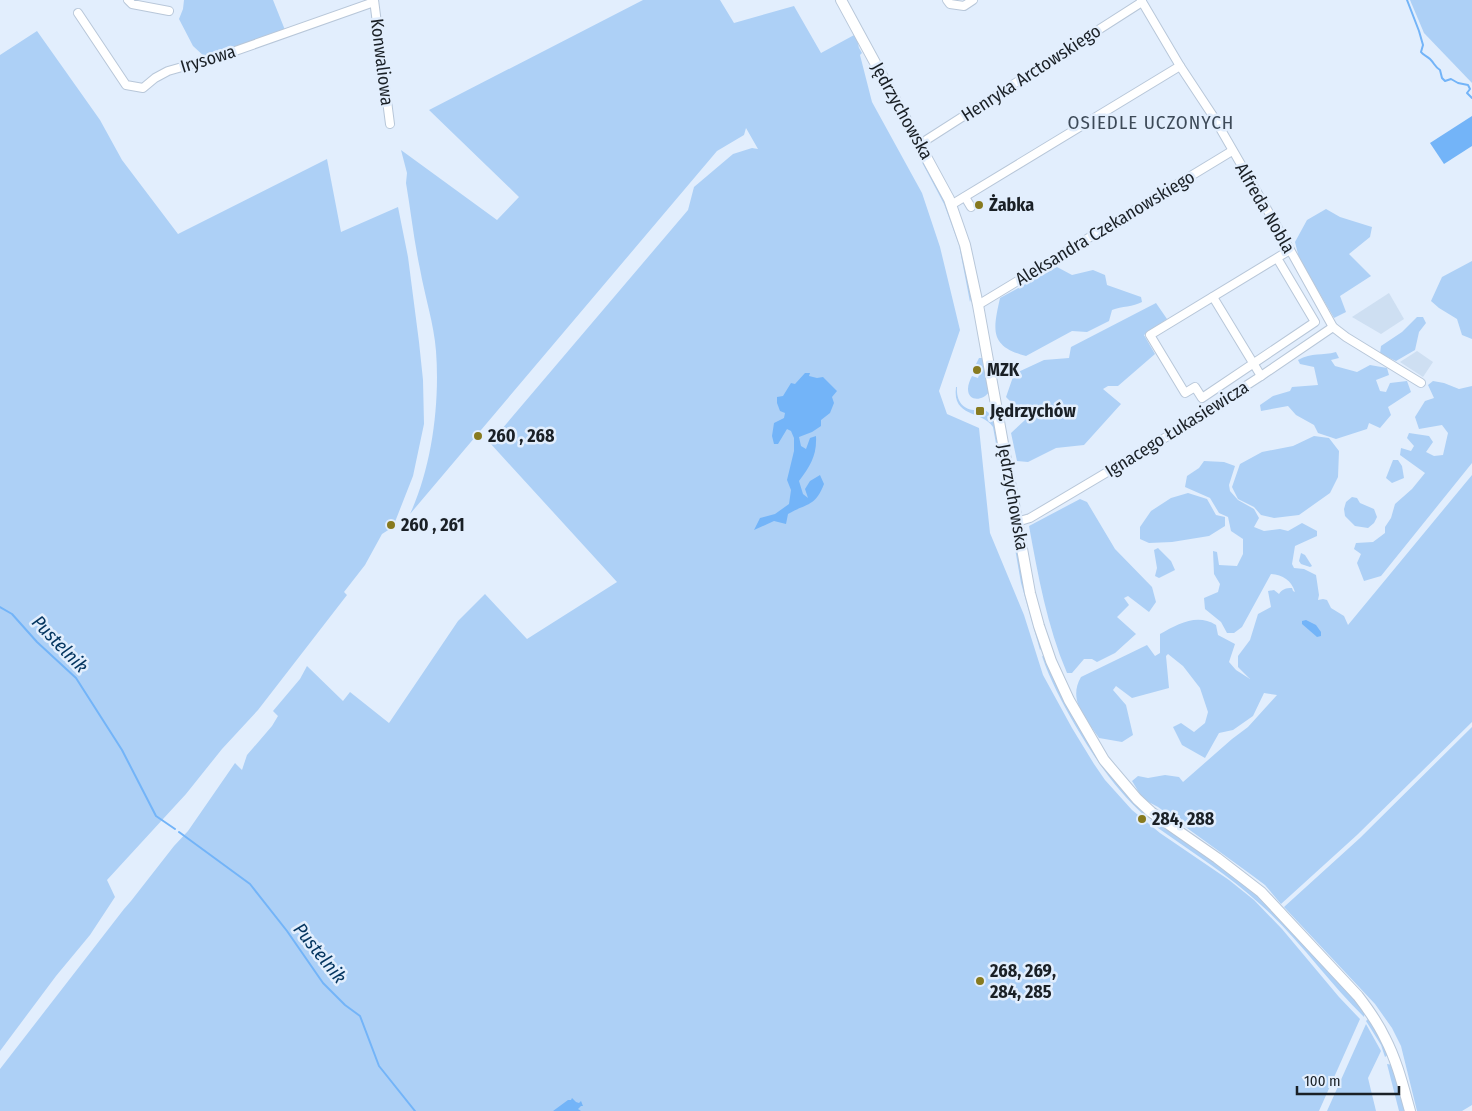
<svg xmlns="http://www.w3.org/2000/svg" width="1472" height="1111" viewBox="0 0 1472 1111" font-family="'Fira Sans Condensed',sans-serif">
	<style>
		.built { fill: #cedff2 }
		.green { fill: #add0f6 }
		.water { fill: #73b4f8 }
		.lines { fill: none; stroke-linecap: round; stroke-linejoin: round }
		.stream { stroke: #73b4f8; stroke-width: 2 }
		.minor-casing { stroke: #b8c7d9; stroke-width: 10 }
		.secondary-casing { stroke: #b8c7d9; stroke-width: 12 }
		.minor { stroke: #fff; stroke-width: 8 }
		.secondary { stroke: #fff; stroke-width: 10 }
		.poi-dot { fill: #877a1f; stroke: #e2eefd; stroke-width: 2 }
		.labels { text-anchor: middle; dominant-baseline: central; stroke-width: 5; stroke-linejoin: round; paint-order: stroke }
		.street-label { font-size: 18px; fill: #1a2026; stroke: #e2eefd }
		.poi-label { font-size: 18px; font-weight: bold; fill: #1a2026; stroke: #e2eefd; text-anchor: start }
		.neighbourhood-label { font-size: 19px; letter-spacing: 1px; fill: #3d4a58; stroke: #e2eefd }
		.water-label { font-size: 19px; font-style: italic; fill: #04355f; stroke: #e2eefd }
	</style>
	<rect width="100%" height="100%" fill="#e2eefd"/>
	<g class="built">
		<polygon points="1389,293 1404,319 1381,334 1352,317"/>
		<polygon points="1417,351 1433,362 1423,377 1400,362"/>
	</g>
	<g class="green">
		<polygon points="184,0 273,0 285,30 226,52 205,57 193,46 179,19 183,9"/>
		<path d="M 643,0 L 720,0 L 734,23 L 794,6 L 821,53 L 856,34 L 859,48 L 862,53 L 860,55 L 872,102 L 922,193 L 940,247 L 960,330 L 939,391 L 947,414 L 979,428 L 990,533 L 1024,615 L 1043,675 L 1072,728 L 1094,764 L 1105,780 L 1132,810 L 1160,833 L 1229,880 L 1254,900 L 1282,929 L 1339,997 L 1360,1019 L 1319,1111 L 0,1111 L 0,1069 L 124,909 L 131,901 L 174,846 L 188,831 L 235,763 L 242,770 L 247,755 L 272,726 L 278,716 L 273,711 L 300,679 L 307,666 L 343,701 L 350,692 L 389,723 L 458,621 L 485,594 L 527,639 L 617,582 L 490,443 L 688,210 L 694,187 L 733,154 L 752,148 L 758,149 L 746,128 L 744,135 L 717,151 L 410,514 C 432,467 440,403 436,351 C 434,324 425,297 420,269 C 414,241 411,212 406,183 L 407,173 L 401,150 L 497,220 L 519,197 L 429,110 Z"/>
		<polygon points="1410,0 1472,0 1472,83 1424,33"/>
		<polygon points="37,31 100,120 122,160 178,234 327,159 341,232 398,207 408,257 419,342 423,380 424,424 413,476 393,527 382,534 365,565 344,592 347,595 258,710 222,749 186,794 107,880 115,897 90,935 56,976 0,1051 0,55"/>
		<path d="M 869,62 L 939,190 C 956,227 964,259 971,299 L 970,302 L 959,245 L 944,204 Z"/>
		<polygon points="1326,209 1340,217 1372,227 1370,237 1349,254 1371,276 1340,296 1346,312 1334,318 1299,258 1295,242 1307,220"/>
		<polygon points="1472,261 1472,339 1462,335 1457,319 1439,308 1431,301 1442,277"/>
		<path d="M 1057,267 L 1072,275 L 1093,270 L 1105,275 L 1107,285 L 1141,297 L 1142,302 C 1133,307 1122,306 1112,310 L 1109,321 L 1087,332 L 1072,331 L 1026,356 C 989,346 993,330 1000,298 Z"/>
		<polygon points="1156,303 1167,319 1144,335 1155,354 1118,386 1108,386 1103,389 1121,404 1084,445 1056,448 1028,462 1017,461 1011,433 1025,420 1016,407 1006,397 1014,374 1044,360 1069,358 1071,347"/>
		<polygon points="1417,317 1423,317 1426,323 1419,332 1415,350 1396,361 1380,354 1381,346 1402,332"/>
		<path d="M 1336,352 L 1339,358 L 1331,360 L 1335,366 L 1357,372 L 1370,365 L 1387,368 L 1389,375 L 1376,380 L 1380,391 L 1386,392 L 1390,383 L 1407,381 L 1411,392 L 1388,407 L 1391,415 L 1380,428 L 1369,423 L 1367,429 L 1336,439 L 1318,433 L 1314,425 L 1296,415 L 1288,406 L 1261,411 L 1260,405 L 1273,396 L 1290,391 L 1292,387 L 1318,385 L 1314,367 L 1300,364 L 1298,360 C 1312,352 1322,356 1336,352 Z"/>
		<path d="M 979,358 L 983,358 L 989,392 C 983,401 968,402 968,389 C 968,384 970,380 972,376 L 978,378 L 982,366 L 976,364 Z"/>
		<polygon points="1433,381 1444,383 1459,389 1472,386 1472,463 1381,576 1364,581 1357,563 1361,554 1354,549 1356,543 1373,542 1385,533 1385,527 1391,518 1395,504 1412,489 1425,473 1400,455 1401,448 1411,451 1414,446 1407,438 1409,433 1429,436 1433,442 1426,452 1434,456 1443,455 1448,433 1442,425 1419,429 1415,417 1425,401 1434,398 1428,385"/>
		<path d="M 956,387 L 957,387 C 956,402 964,411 978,410 L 979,412 L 985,410 L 993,416 L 1011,509 L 1008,510 L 993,427 C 982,410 952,418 956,387 Z"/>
		<polygon points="1314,436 1329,438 1339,451 1338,477 1330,493 1299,515 1274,518 1261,515 1254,507 1238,499 1232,487 1240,464 1262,452 1293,446"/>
		<polygon points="1393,460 1398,460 1402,466 1404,478 1392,483 1386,478"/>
		<path d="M 1204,461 L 1224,462 L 1235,466 L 1229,485 L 1230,491 L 1238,500 L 1254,509 L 1259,518 L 1254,527 L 1264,531 L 1280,529 L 1288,531 L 1302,523 L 1317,531 L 1317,536 L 1295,546 L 1292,564 L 1294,568 L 1304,569 L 1316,575 L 1319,595 L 1318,600 L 1323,599 L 1327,600 L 1331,608 L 1344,616 L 1348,625 L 1472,475 L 1472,722 L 1357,835 L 1281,904 L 1265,885 L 1253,876 L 1158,807 L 1143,799 L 1132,781 L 1138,776 L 1148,778 L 1165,775 L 1179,777 L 1183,782 L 1232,739 L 1248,727 L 1277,695 L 1264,693 L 1253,716 L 1233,730 L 1219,733 L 1205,758 L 1182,745 L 1173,727 L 1181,723 L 1194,732 L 1205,723 L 1208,712 L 1200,688 L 1183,666 L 1168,654 L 1166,656 L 1169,688 L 1132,698 L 1116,686 L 1113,690 L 1126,705 L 1133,735 L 1122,742 L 1099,738 C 1087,719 1067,701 1081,677 L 1147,645 L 1155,656 L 1160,653 L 1160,634 C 1178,624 1197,613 1216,625 L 1218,635 L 1235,644 L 1229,662 L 1236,670 L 1250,679 L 1238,667 L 1238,656 L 1250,640 L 1258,614 L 1271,607 L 1268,591 L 1274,590 L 1279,594 C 1282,589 1286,588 1292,588 L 1293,591 L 1295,592 C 1291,580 1283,575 1271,574 L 1242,627 L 1234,633 L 1227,633 L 1221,622 L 1205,609 L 1204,598 L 1218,592 L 1220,584 L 1214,574 L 1213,551 L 1217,552 L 1219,565 L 1237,566 L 1243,554 L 1243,539 L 1231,531 L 1228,517 L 1219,513 L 1210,498 L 1185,487 L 1187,476 L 1199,468 Z"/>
		<polygon points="1188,493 1207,499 1216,515 1225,517 1225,526 1209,536 1172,542 1149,543 1140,539 1140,527 1151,511 1171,498"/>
		<polygon points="1352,497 1357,498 1360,503 1374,509 1377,517 1374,523 1368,528 1355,526 1345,516 1344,509 1346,502"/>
		<path d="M 1080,499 L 1087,502 L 1115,549 L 1152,587 L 1156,602 L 1149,612 L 1128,596 L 1124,598 L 1129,605 L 1117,617 L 1136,634 L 1115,653 L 1097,662 L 1092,659 L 1084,659 L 1072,673 L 1067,673 C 1047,626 1038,575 1029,526 Z"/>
		<polygon points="1010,520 1013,521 1042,648 1040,650 1021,583"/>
		<polygon points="1158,548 1171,561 1175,570 1159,578 1155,576 1157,568 1154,550"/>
		<polygon points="1301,553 1305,555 1312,566 1310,567 1301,564 1299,561"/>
		<path d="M 1042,656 L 1045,657 L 1050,669 L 1143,811 L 1145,816 C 1116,790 1095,759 1075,725 C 1062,702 1050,680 1042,656 Z"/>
		<polygon points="1472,727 1472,1105 1462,1111 1417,1111 1401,1046 1392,1028 1375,1004 1284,907 1360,838"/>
		<path d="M 1152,819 L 1177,834 L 1258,895 L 1365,1011 L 1364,1017 C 1328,982 1299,939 1261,905 C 1230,876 1193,853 1158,828 L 1150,821 Z"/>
		<polygon points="1368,1019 1370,1019 1389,1054 1385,1057 1381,1045 1366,1021"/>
		<polygon points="1366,1024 1381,1051 1368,1078 1376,1111 1327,1111"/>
		<polygon points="1387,1064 1393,1065 1406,1111 1399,1111"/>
	</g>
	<g class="water">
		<polygon points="1472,116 1472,146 1444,164 1430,143"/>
		<path d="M 805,373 L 810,373 L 809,376 L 817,378 L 823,377 L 837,391 L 832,397 L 834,403 L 830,413 L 821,420 L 821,426 L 812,432 L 799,437 L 801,446 L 806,449 L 810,438 L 816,436 C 817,456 810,466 799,481 L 803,494 L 808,498 L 805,489 L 810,481 L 820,475 L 824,484 C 815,507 807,503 788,514 L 786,524 L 774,521 L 754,530 L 760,518 L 775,514 L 789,504 L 791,490 L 787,480 L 794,451 L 794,438 L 791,431 L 787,429 L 778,444 L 774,444 L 772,436 L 774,423 L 784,418 L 785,413 L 780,411 L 777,403 L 777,397 L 783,396 L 791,383 L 795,384 Z"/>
		<polygon points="1306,620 1316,625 1321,632 1321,636 1317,637 1302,624 1302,621"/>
		<polygon points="572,1098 576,1102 579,1103 581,1101 583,1106 581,1106 578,1109 581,1111 553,1111 568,1100 571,1100"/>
	</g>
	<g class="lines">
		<g class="stream">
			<path d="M 1407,0 L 1419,31 L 1423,45 L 1421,52 C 1423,55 1427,56 1430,59 C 1435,64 1434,66 1440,70 L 1442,78 L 1445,81 L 1451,79 L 1458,83 L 1468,85 L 1470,89 L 1467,93 L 1472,98"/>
			<polyline points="0,607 12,614 37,642 76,678 122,750 156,816 175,829"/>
			<polyline points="179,832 250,884 287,931 323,983 345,1005 360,1016 379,1066 415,1111"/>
		</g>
		<defs>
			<g id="minor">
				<polyline points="128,0 132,4 169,11"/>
				<polyline points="374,0 390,124"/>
				<polyline points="947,0 950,4 964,6 973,0"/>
				<polyline points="1141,0 1180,66 1213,116 1279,230 1333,327 1346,337 1421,383"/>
				<polyline points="78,13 126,85 143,88 155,78 168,71 221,56 374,2"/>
				<polyline points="920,144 1142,2"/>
				<polyline points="965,197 971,207"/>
				<polyline points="951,205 1180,66"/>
				<polyline points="1277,258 1315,322 1202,398 1195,387 1185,393 1150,335 1290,250"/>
				<polyline points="1213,297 1261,376"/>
				<polyline points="978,305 1232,151"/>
				<polyline points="1017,522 1030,518 1173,433 1261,376 1333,327"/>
			</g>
			<path id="secondary" d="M 841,0 L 949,199 L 965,245 L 978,305 L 1030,593 L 1039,626 L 1051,661 L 1069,700 L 1104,760 L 1137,799 L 1151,812 L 1217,858 L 1261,892 L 1358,996 C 1368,1009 1378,1023 1385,1038 C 1397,1061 1403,1086 1410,1111"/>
		</defs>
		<use href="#minor" class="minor-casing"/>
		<use href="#secondary" class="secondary-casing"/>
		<use href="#minor" class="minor"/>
		<use href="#secondary" class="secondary"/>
	</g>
	<g class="poi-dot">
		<circle cx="979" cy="205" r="5"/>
		<circle cx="977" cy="370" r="5"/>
		<rect x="975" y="406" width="10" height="10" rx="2.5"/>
		<circle cx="478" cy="436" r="5"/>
		<circle cx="391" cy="525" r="5"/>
		<circle cx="1142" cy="819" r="5"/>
		<circle cx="980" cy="981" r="5"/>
	</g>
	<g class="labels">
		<g class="street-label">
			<text transform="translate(208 59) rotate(-17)">Irysowa</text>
			<text transform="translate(382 62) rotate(83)">Konwaliowa</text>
			<text transform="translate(1031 73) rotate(-33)">Henryka Arctowskiego</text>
			<text transform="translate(902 111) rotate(61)">Jędrzychowska</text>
			<text transform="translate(1265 208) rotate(60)">Alfreda Nobla</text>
			<text transform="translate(1105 228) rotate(-31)">Aleksandra Czekanowskiego</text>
			<text transform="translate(1177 429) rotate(-32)">Ignacego Łukasiewicza</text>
			<text transform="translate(1013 497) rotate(80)">Jędrzychowska</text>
		</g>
		<g class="poi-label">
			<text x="989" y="205">Żabka</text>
			<text x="987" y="370">MZK</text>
			<text x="990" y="411">Jędrzychów</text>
			<text x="488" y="436">260 , 268</text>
			<text x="401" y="525">260 , 261</text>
			<text x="1152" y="819">284, 288</text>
			<text x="990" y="971">268, 269,<tspan x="990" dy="21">284, 285</tspan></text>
		</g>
		<g class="neighbourhood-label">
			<text x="1151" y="122">OSIEDLE UCZONYCH</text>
		</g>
		<g class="water-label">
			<text transform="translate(60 644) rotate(46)">Pustelnik</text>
			<text transform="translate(320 953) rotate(51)">Pustelnik</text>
		</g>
	</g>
	<path d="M1297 1086v8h102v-8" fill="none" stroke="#1a2026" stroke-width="2.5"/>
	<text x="1304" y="1086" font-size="15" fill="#1a2026" stroke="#e2eefd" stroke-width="4" paint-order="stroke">100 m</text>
</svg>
